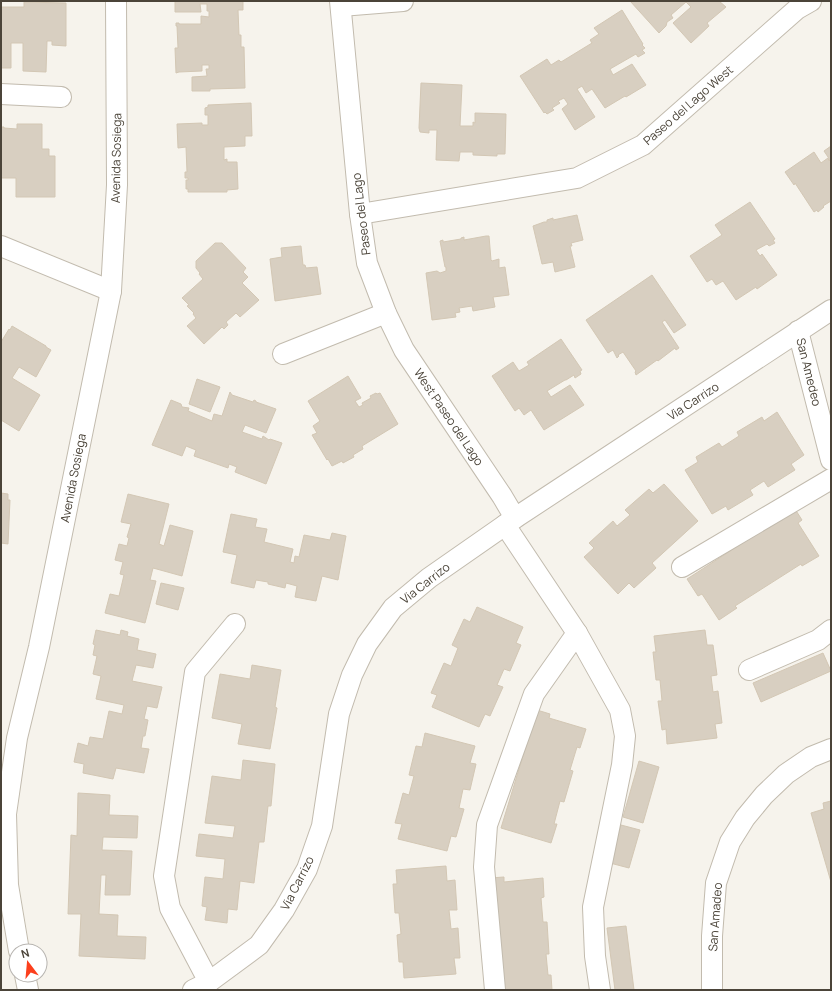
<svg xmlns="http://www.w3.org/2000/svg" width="832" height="991" viewBox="0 0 832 991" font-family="Manrope,sans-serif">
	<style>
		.building { fill: #d8cfc1; stroke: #d3c7b4 }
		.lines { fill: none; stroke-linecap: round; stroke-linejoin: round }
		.minor-casing { stroke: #c2bbae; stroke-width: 22 }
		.minor { stroke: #fff; stroke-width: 20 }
		.labels { text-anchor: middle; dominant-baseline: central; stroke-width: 3; stroke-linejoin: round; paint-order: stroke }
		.street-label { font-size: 12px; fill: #4b4439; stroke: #fff }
	</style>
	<rect width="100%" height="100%" fill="#f6f3ec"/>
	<g class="building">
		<polygon points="175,1 243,1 243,10 238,10 239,35 241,35 241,47 244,47 245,88 210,89 210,91 192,91 192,77 207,76 206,69 209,69 209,65 202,65 202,71 179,72 176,73 175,48 178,48 177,26 176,26 176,23 179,23 179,24 201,24 201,16 209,17 209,11 207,11 207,4 200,4 201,12 175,12"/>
		<polygon points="630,1 719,1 726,7 707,23 709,26 691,43 673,23 691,7 686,2 671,15 673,18 667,22 666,26 659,33"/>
		<polygon points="24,2 66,3 66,46 52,45 52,41 47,41 46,72 23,71 23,43 11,43 11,68 1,68 1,7 24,7"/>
		<polygon points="622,10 643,44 642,45 645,48 642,50 645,53 638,57 636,54 610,69 613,75 632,64 646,85 626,97 625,96 605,108 592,89 586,93 582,86 577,89 595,117 575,130 562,109 568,104 564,98 558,101 560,103 552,108 554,110 547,114 545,112 544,113 520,76 547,59 551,65 559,60 561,62 592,43 590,40 599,34 594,28"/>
		<polygon points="421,83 462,85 460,126 473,126 473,122 475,123 475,113 506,114 505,154 497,154 497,156 473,155 473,152 460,152 459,161 436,160 437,130 429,130 429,133 420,132 419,128"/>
		<polygon points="251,103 252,136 245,136 245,146 224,147 224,160 227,159 227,162 237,162 238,189 227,190 227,192 188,192 188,189 186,189 186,180 188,180 188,178 185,178 185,172 187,172 186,147 178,148 177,124 202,123 202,125 208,125 208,115 205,115 205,108 208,107 208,105"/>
		<polygon points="17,124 42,124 42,149 49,149 49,156 55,156 55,197 16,197 16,178 1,178 1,127 4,127 4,128 17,129"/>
		<polygon points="831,146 831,201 823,206 824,207 818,212 817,210 814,212 795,183 794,185 785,172 814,152 821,163 828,158 829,161 830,160 824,151"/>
		<polygon points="750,202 775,239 773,240 775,243 769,246 767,244 756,250 760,256 762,254 777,275 757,289 756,287 736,300 723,281 716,285 712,279 707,282 690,256 722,235 715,225"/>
		<polygon points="577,215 583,240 571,243 572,246 570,246 575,267 555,272 553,262 542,264 533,226 544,222 547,222 547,220 553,218 553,220"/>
		<polygon points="486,236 489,236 491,260 492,261 499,259 499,268 505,267 509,295 493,297 495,307 473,311 472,306 459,308 460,312 455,313 456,317 432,320 426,273 437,271 440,273 446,271 446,267 445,267 440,241 443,240 443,242 461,239 461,238 464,237 464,240"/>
		<polygon points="215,243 222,243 246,268 243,272 248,277 242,283 259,300 240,317 236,313 226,322 228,325 224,329 222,327 204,344 187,326 196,318 193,314 194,313 187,306 189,305 182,298 203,279 199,274 200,273 196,268 196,261"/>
		<polygon points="301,246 303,265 305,265 306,268 317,267 321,294 275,301 270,259 282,257 281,248"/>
		<polygon points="652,275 686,325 674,333 665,320 662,322 679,348 676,350 675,348 658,361 657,360 636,375 635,372 636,371 623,352 618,355 619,356 617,358 613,350 608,353 586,320"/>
		<polygon points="12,326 46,346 46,347 51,350 36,377 19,367 12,378 40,395 19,431 1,420 1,342 9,329 10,330"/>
		<polygon points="561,339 582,370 580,371 581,374 575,378 574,375 566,380 565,380 547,391 551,397 570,385 584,405 544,430 531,410 524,415 519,408 515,411 492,376 513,362 519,371 529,365 527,362"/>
		<polygon points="348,376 361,398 355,401 359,407 363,405 362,403 371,398 370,396 376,393 377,394 380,393 398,424 362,446 363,449 353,455 354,457 343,463 342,461 332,466 328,459 327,460 312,435 317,433 313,426 320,421 308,401"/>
		<polygon points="197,379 220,387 210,412 189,404"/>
		<polygon points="230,392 232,395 253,402 254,400 256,401 256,402 276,409 266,433 245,425 242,432 262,439 263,436 269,440 270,439 282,443 266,484 235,472 237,467 229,464 228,468 194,456 196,450 186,446 182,456 152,445 171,400 181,404 182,407 189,408 188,411 212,421 214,414 222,416"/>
		<polygon points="777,412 804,455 791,464 795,470 768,487 764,481 750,490 753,495 728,510 726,506 712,514 685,470 698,462 696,457 719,443 722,447 739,436 737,432 762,417 764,421"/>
		<polygon points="664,484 698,521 652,563 656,568 634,588 629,583 618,594 584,557 594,548 589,543 613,521 617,526 630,515 625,510 649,489 653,493"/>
		<polygon points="1,493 8,494 8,500 10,500 8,544 1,543"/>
		<polygon points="128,494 169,504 159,544 164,546 170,525 193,531 182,576 153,568 150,580 156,581 145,623 105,613 110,594 119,596 124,575 120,574 123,562 115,560 119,544 127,546 129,538 127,537 131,524 121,522"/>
		<polygon points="795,509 802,520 798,523 819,556 802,566 801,564 735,606 737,608 719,620 702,594 698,596 687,579"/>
		<polygon points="231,514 257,519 255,527 267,529 264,542 293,549 290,562 294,563 295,556 299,557 304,535 330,540 332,533 346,536 338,580 322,576 316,601 295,597 297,586 286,583 285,588 268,584 268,582 256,580 254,588 231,583 237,555 223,552"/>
		<polygon points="161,583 184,588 178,610 156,604"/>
		<polygon points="477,607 523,627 516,643 521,645 510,671 504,669 497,685 503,687 490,716 485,714 479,727 432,707 437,695 431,693 444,663 451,666 458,648 452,645 464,619 470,622"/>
		<polygon points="96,630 120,635 121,630 128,632 127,636 139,639 137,650 156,654 153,668 136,665 132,681 162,687 157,708 147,706 144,719 148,720 145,736 143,736 141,748 149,749 144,773 116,768 113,779 83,773 84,764 74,762 78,743 88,746 90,737 103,739 109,711 122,714 124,705 96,699 101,676 93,674 97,656 93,655 95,645 93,644"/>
		<polygon points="705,630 707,645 713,645 717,675 711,676 713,692 718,691 722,723 715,724 717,738 667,744 666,729 662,730 658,701 662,701 660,680 656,680 653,652 656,652 654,636"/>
		<polygon points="823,653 831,671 761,702 753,683"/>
		<polygon points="252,665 281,670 275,707 277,708 270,749 238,744 242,724 212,718 220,674 250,679"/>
		<polygon points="537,710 550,714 549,718 586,729 580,748 577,747 570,770 573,771 564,802 560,801 554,824 557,824 551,843 501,828"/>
		<polygon points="425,733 475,746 470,763 476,764 470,790 463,789 459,808 464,809 456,837 451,836 447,851 398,839 402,824 395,823 403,793 409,795 414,776 409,775 416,746 422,747"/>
		<polygon points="243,760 275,764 271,806 268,806 264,842 259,842 254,883 240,881 237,910 228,909 227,923 205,920 207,907 202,906 205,877 223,879 225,859 196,856 199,834 233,838 235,826 205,823 212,776 241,780"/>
		<polygon points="639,761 659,767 643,823 623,817"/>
		<polygon points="78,793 110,795 109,815 138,816 137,838 103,837 102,850 132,851 130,895 105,895 106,875 101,875 99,914 118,915 117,936 146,937 145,959 79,956 81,914 68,914 71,835 77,836"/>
		<polygon points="831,801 831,882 811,813 824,809 823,803"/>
		<polygon points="621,825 640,830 629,868 610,863"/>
		<polygon points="446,866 447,881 455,880 457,910 449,910 451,929 458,928 460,958 454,958 456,974 404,978 403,962 399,962 397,935 401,934 399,913 395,913 393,884 397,884 396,870"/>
		<polygon points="504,877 504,882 543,878 544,897 541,898 543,922 547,922 549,954 546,954 548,975 551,975 552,990 499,990 490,878"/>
		<polygon points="626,926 634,990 615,990 607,928"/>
	</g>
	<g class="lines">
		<defs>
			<g id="minor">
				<polyline points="340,1 360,214 367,263 386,313 404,350 502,496 515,518"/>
				<polyline points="341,6 403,1"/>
				<polyline points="1,94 61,97"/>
				<polyline points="360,214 577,178 643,145 797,9 811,1"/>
				<polyline points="1,246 111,291"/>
				<polyline points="798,331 831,460"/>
				<polyline points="283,354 386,313"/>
				<polyline points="505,525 577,633 620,710 625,736 622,765 593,907 595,956 600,990"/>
				<polyline points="682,567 831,479"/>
				<polyline points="749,670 818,640 831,630"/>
				<polyline points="19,951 8,885 6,814 17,738 39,647 111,291 117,185 116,1"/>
				<polyline points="25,975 28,990"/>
				<polyline points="209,982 170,908 164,876 195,672 235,624"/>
				<polyline points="193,990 209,982 259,945 284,910 307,869 322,826 339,714 352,675 367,644 393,608 429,578 515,518 831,310"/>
				<polyline points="495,990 484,867 487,825 534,694 577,633"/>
				<polyline points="712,990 712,936 716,883 730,842 745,818 764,795 786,774 811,757 831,749"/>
			</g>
		</defs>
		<use href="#minor" class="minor-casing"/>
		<use href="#minor" class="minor"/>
	</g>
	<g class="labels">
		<g class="street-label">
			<text transform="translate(688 105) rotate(-41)">Paseo del Lago West</text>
			<text transform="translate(116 158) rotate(-89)">Avenida Sosiega</text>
			<text transform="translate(361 214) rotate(-97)">Paseo del Lago</text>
			<text transform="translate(809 372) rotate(76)">San Amedeo</text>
			<text transform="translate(693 401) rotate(-33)">Via Carrizo</text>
			<text transform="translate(449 417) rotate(56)">West Paseo del Lago</text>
			<text transform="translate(73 478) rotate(-79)">Avenida Sosiega</text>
			<text transform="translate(425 583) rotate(-38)">Via Carrizo</text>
			<text transform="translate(297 883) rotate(-63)">Via Carrizo</text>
			<text transform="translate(715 917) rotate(-86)">San Amadeo</text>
		</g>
	</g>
	<rect width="832" height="991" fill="none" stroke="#4b4439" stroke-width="4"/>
	<g transform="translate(28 963) rotate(344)"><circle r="19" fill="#ffffff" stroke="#b7b4b0"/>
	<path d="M0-3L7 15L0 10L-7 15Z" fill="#fc3f1d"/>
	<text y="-6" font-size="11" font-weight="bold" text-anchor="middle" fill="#4b4439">N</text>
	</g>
</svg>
